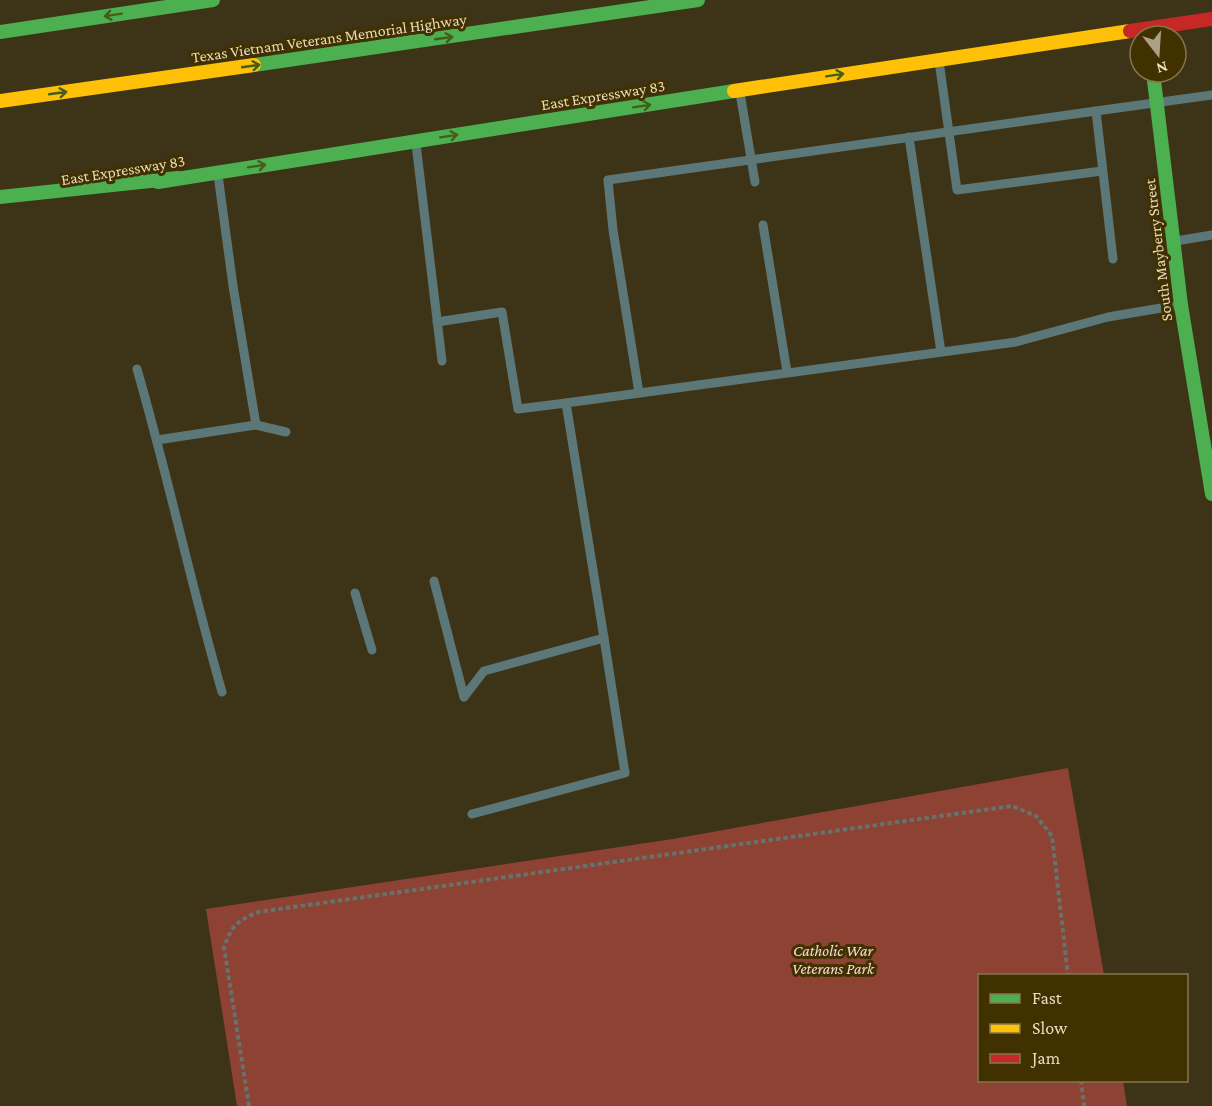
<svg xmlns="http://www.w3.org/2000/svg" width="1212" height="1106" viewBox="0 0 1212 1106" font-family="'Crimson Pro',serif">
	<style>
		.green { fill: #8e4234 }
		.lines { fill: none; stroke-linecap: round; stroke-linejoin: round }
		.path { stroke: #66736d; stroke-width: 4; stroke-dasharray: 4.5 3; stroke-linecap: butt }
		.lane { stroke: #5c7778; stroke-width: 9 }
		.fast { stroke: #4caf50; stroke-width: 14 }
		.slow { stroke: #ffc107; stroke-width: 14 }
		.jam { stroke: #c62828; stroke-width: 14 }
		.oneway { stroke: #455d1c }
		.labels { text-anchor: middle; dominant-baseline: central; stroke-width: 6; stroke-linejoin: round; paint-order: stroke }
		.street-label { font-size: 16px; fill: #e8dcbe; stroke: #413100 }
		.park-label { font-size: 16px; font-style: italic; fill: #f8dad5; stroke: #413100 }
	</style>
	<rect width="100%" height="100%" fill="#3d3418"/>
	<polygon class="green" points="1068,768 1104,975 980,976 980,1080 1123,1081 1127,1106 237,1106 206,909 673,839"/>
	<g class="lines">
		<g class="path">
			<polyline points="1081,1080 1084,1106"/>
			<path d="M 249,1106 L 224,947 C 233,924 236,922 258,912 L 1012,806 L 1036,816 L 1052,836 L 1068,976"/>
		</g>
		<g class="lane">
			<polyline points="939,61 957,190 1102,171"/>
			<polyline points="740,93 755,182"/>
			<polyline points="909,137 941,352"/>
			<polyline points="416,144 442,361"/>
			<polyline points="218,175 233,286 256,425"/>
			<polyline points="763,225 787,372"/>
			<polyline points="1176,241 1212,235"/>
			<polyline points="1113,259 1096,111 1212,95"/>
			<polyline points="437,322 502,312 518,409 566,403 604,638"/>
			<path d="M 137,369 C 168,476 191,585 222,692"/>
			<polyline points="639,393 613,230 608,180 1096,111"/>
			<polyline points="566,403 1016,342 1108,317 1179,305"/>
			<polyline points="157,440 256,425 286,432"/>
			<polyline points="434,581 464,697"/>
			<polyline points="355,593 372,650"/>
			<polyline points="464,697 484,671 604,638 625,773 472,814"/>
		</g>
		<g class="fast">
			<polyline points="0,32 213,0"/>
			<polyline points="254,65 698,0"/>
			<polyline points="1153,72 1181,305 1212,494"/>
			<polyline points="158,182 734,91"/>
			<polyline points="0,197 178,178"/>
		</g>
		<g class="slow">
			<polyline points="734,91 1130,31"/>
			<polyline points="0,101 254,65"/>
		</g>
		<polyline class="jam" points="1130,31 1212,19"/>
	</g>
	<defs><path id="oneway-shaft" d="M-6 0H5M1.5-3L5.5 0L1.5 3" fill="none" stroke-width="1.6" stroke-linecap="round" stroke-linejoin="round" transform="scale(1.5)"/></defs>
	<g class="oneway">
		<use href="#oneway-shaft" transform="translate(113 15) rotate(171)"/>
		<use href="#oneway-shaft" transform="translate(444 38) rotate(-8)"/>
		<use href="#oneway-shaft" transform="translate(251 66) rotate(-8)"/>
		<use href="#oneway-shaft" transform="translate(835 75) rotate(-9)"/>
		<use href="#oneway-shaft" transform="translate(58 93) rotate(-8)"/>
		<use href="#oneway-shaft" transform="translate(642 106) rotate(-9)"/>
		<use href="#oneway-shaft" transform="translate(449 136) rotate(-9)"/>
		<use href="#oneway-shaft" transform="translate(257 166) rotate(-9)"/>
	</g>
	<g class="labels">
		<g class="street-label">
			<text transform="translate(329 38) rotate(-8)">Texas Vietnam Veterans Memorial Highway</text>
			<text transform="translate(603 95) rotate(-9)">East Expressway 83</text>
			<text transform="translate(123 170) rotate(-9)">East Expressway 83</text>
			<text transform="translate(1158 250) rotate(-97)">South Mayberry Street</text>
		</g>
		<g class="park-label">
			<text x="833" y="950">Catholic War<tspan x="833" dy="18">Veterans Park</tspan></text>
		</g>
	</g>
	<rect x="978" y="974" width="210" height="108" fill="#413100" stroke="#84754c" stroke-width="1.5"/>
	<rect x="990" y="994" width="30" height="9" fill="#4caf50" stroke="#84754c" stroke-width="1.5"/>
	<text x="1032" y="1004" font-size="18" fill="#e8dcbe">Fast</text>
	<rect x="990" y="1024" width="30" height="9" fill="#ffc107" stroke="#84754c" stroke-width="1.5"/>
	<text x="1032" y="1034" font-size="18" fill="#e8dcbe">Slow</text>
	<rect x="990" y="1054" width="30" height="9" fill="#c62828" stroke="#84754c" stroke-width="1.5"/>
	<text x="1032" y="1064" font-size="18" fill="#e8dcbe">Jam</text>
	<g transform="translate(1158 54) rotate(163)"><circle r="28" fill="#413100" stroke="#84754c" stroke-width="1.5"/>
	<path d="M0-4.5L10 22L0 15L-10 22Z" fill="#aca184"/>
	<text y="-9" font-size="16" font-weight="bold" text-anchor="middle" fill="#e8dcbe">N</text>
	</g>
</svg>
